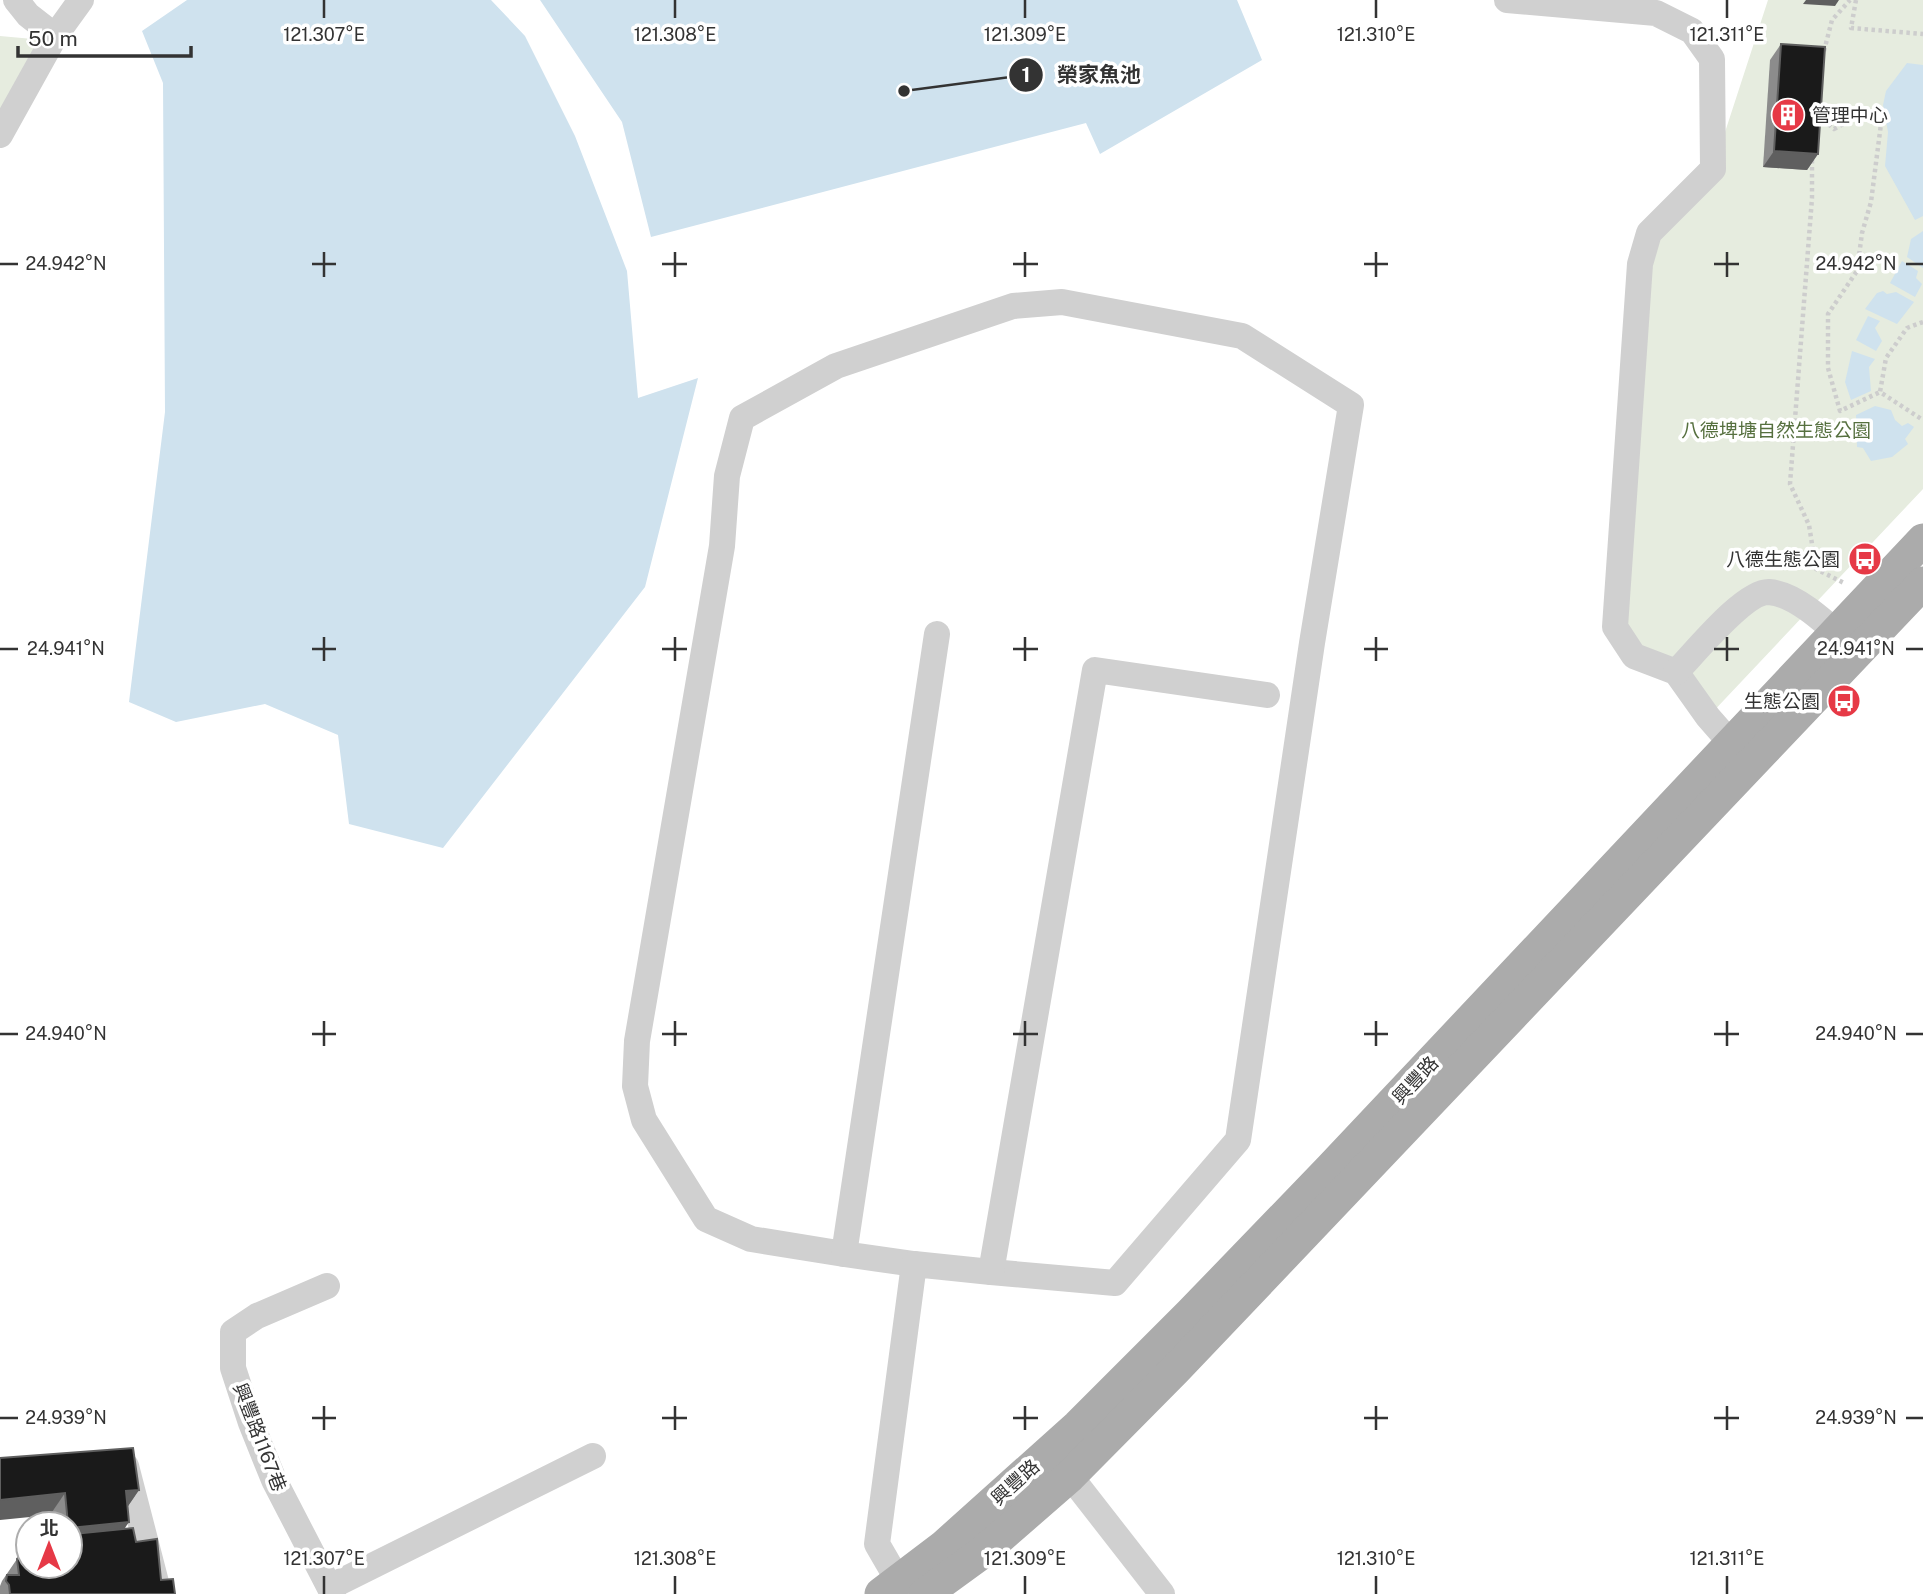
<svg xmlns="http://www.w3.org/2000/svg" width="1923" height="1594" viewBox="0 0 1923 1594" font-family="'Public Sans','Noto Sans TC',sans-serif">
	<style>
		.green { fill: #e6ecdf }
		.water { fill: #cfe2ee }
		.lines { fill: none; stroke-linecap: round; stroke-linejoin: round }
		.path { stroke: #cdcdcd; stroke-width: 4.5; stroke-dasharray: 3.5 3.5; stroke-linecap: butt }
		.minor { stroke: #d0d0d0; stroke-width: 26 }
		.major { stroke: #ababab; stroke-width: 33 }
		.wall { fill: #8c8c8c }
		.shaded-wall { fill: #5f5f5f }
		.building { fill: #1a1a1a; stroke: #5f5f5f; stroke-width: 2 }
		.ticks { fill: none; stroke: #333; stroke-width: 2.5 }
		.labels { text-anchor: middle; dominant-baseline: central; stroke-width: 7; stroke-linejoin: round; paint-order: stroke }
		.poi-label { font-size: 19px; fill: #333; stroke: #fff; text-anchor: end }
		.park-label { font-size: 19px; fill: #56703f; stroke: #fff }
		.street-label { font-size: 19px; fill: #333; stroke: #fff }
		.ticks-label { font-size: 18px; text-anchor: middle; fill: #333; stroke: #fff; stroke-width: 7; stroke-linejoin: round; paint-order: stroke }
		.leader { fill: none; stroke: #333; stroke-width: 2.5 }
		.callout-dot { fill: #333; stroke: #fff; stroke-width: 2.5 }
		.mark-label { font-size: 21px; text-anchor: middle; font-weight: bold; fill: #fff }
		.callout-label { font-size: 21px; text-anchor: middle; font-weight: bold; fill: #333; stroke: #fff; stroke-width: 7; stroke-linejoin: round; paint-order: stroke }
	</style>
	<rect width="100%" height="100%" fill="#fff"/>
	<g class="green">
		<polygon points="1768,0 1923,0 1923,489 1708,717 1615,627 1640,264 1713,169"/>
		<polygon points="0,36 44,40 0,120"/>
	</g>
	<g class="water">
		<polygon points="187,0 491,0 525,36 575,136 627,271 638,398 698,378 645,587 443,848 349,824 338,735 265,704 176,722 129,702 165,412 163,83 142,31"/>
		<polygon points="540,0 1237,0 1262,60 1100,154 1086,123 651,237 622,122"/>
		<polygon points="1907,63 1923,65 1923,216 1915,220 1885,166 1888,132 1883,105 1886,91"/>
		<polygon points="1923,231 1923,268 1907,257 1911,239"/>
		<polygon points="1902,261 1918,271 1916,278 1922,284 1915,297 1890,283"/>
		<polygon points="1883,291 1887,294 1896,292 1914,302 1897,324 1865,309 1877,293"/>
		<polygon points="1868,316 1880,321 1875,328 1882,341 1876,351 1856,340"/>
		<polygon points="1852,351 1875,359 1869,367 1871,391 1851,400 1845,382"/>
		<polygon points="1875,406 1891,410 1895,420 1902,426 1908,423 1914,427 1905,439 1908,444 1892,457 1871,461 1863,448 1857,447 1856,415"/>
	</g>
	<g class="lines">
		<g class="path">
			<polyline points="1856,0 1851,28 1923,34"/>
			<polyline points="1824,51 1832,20 1850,0"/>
			<polyline points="1818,115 1834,129 1860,115 1882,116 1871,202 1862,233 1857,271 1828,314 1828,368 1840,411 1880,392"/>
			<polyline points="1812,160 1812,198 1790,484 1809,525 1816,569 1844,583"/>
			<polyline points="1923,322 1907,328 1886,358 1880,392 1923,420"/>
		</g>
		<g class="minor">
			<polyline points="16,0 28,15 55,36"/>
			<polyline points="1507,0 1656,13 1692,31 1712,59 1713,169 1649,233 1640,264 1615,627 1634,656 1676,672 1708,717 1744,758"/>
			<polyline points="0,135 55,36 81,0"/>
			<path d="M 1676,672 C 1694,654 1744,591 1769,592 C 1797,594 1829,626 1849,644"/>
			<polyline points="844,1254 751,1239 706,1219 644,1120 635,1086 637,1041 722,546 727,476 742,418 836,366 1013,306 1062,302 1242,336 1351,405 1312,643 1238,1140 1115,1283 991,1272"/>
			<polyline points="914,1264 844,1254 937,634"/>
			<polyline points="327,1286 257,1316 233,1332 233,1368 251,1423 274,1480 333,1594"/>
			<polyline points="124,1466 126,1466 159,1594"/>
			<polyline points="1070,1476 1162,1594"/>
			<polyline points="330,1587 593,1456"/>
			<polyline points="906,1594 877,1544 914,1264 991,1272 1095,670 1267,695"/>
		</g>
		<g class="major">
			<polyline points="881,1594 943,1547 1078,1426 1190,1314 1330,1169 1923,540"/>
			<polyline points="925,1594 983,1552 1070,1476 1175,1370 1923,583"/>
		</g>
	</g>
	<g class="wall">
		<polygon points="1781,44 1818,154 1807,170 1763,167 1770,60"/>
		<polygon points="0,1458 139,1490 128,1506 125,1529 136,1542 161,1580 175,1594 0,1594 0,1586 2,1581 17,1559 70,1566 70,1524 51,1524 50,1515"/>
	</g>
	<g class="shaded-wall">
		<polygon points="1806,0 1839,0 1835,6 1803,4"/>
		<polygon points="1774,151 1818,154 1807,170 1763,167"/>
		<polygon points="139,1490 124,1512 126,1491"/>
		<polygon points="65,1493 50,1515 0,1520 0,1500"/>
		<polygon points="129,1522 114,1544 73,1542 73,1534 70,1538 70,1528"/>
	</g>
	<g class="building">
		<polygon points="1781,44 1825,47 1818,154 1774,151"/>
		<polygon points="133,1448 139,1490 126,1491 129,1522 70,1528 70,1524 68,1524 65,1493 0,1500 0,1458"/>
		<polygon points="133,1528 136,1542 157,1539 161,1580 173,1579 175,1594 10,1594 9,1585 6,1581 7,1575 19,1575 17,1559 28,1549 28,1566 70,1566 70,1542 73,1542 73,1534"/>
	</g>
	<path class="ticks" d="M 324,0 L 324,18M 675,0 L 675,18M 1025,0 L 1025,18M 1376,0 L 1376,18M 1727,0 L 1727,18M 324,252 L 324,277M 675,252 L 675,277M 1025,252 L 1025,277M 1376,252 L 1376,277M 1727,252 L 1727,277M 0,264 L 18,264M 312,264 L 336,264M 662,264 L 687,264M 1013,264 L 1038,264M 1364,264 L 1388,264M 1714,264 L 1739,264M 1906,264 L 1923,264M 324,637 L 324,661M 675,637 L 675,661M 1025,637 L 1025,661M 1376,637 L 1376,661M 1727,637 L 1727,661M 0,649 L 18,649M 312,649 L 336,649M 662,649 L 687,649M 1013,649 L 1038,649M 1364,649 L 1388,649M 1714,649 L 1739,649M 1906,649 L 1923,649M 324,1021 L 324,1046M 675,1021 L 675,1046M 1025,1021 L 1025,1046M 1376,1021 L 1376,1046M 1727,1021 L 1727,1046M 0,1034 L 18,1034M 312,1034 L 336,1034M 662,1034 L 687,1034M 1013,1034 L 1038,1034M 1364,1034 L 1388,1034M 1714,1034 L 1739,1034M 1906,1034 L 1923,1034M 324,1406 L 324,1430M 675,1406 L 675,1430M 1025,1406 L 1025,1430M 1376,1406 L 1376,1430M 1727,1406 L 1727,1430M 0,1418 L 18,1418M 312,1418 L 336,1418M 662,1418 L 687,1418M 1013,1418 L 1038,1418M 1364,1418 L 1388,1418M 1714,1418 L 1739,1418M 1906,1418 L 1923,1418M 324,1576 L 324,1594M 675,1576 L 675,1594M 1025,1576 L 1025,1594M 1376,1576 L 1376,1594M 1727,1576 L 1727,1594"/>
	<defs>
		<symbol id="building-disc" viewBox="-11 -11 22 22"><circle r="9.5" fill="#e63946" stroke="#fff"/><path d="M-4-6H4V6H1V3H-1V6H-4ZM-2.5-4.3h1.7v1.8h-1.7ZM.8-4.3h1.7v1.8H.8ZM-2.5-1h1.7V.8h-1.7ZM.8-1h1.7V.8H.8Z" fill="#fff"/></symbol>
		<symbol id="bus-disc" viewBox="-11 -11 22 22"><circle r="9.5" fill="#e63946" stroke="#fff"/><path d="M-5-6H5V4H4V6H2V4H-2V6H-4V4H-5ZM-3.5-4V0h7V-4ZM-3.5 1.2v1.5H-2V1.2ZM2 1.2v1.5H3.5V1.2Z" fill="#fff"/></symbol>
	</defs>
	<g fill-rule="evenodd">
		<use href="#building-disc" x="1769" y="96" width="38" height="38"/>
		<use href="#bus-disc" x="1846" y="540" width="38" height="38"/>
		<use href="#bus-disc" x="1825" y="682" width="38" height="38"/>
	</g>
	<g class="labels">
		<g class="poi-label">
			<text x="1812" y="115" text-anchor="start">管理中心</text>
			<text x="1840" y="559">八德生態公園</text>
			<text x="1820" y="701">生態公園</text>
		</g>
		<g class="park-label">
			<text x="1776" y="430">八德埤塘自然生態公園</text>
		</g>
		<g class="street-label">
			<text transform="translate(1415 1080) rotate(-47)">興豐路</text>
			<text transform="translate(260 1437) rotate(69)">興豐路1167巷</text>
			<text transform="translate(1015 1482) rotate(-42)">興豐路</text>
		</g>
	</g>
	<g class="ticks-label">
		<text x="324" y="41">121.307°E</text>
		<text x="675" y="41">121.308°E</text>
		<text x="1025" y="41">121.309°E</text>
		<text x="1376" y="41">121.310°E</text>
		<text x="1727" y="41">121.311°E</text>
		<text x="66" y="270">24.942°N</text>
		<text x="1856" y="270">24.942°N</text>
		<text x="66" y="655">24.941°N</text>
		<text x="1856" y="655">24.941°N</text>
		<text x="66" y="1040">24.940°N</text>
		<text x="1856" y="1040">24.940°N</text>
		<text x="66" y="1424">24.939°N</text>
		<text x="1856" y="1424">24.939°N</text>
		<text x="324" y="1565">121.307°E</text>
		<text x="675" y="1565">121.308°E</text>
		<text x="1025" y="1565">121.309°E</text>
		<text x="1376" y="1565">121.310°E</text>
		<text x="1727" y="1565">121.311°E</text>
	</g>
	<path class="leader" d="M904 91L1026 75"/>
	<g class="callout-dot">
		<circle cx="904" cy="91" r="7"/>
		<circle cx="1026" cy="75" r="18"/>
	</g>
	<g class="mark-label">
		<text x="1026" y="82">1</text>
	</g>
	<g class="callout-label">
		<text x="1099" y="82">榮家魚池</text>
	</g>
	<g transform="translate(49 1545)"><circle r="33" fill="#ffffff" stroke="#adadad" stroke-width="2"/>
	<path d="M0-5L12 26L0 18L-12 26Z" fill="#e63946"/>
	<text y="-10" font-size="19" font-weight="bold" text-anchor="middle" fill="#333333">北</text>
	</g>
	<path d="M18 46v10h173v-10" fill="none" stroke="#333333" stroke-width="3.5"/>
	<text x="28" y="46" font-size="21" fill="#333333" stroke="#ffffff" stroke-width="5" paint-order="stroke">50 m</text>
</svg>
